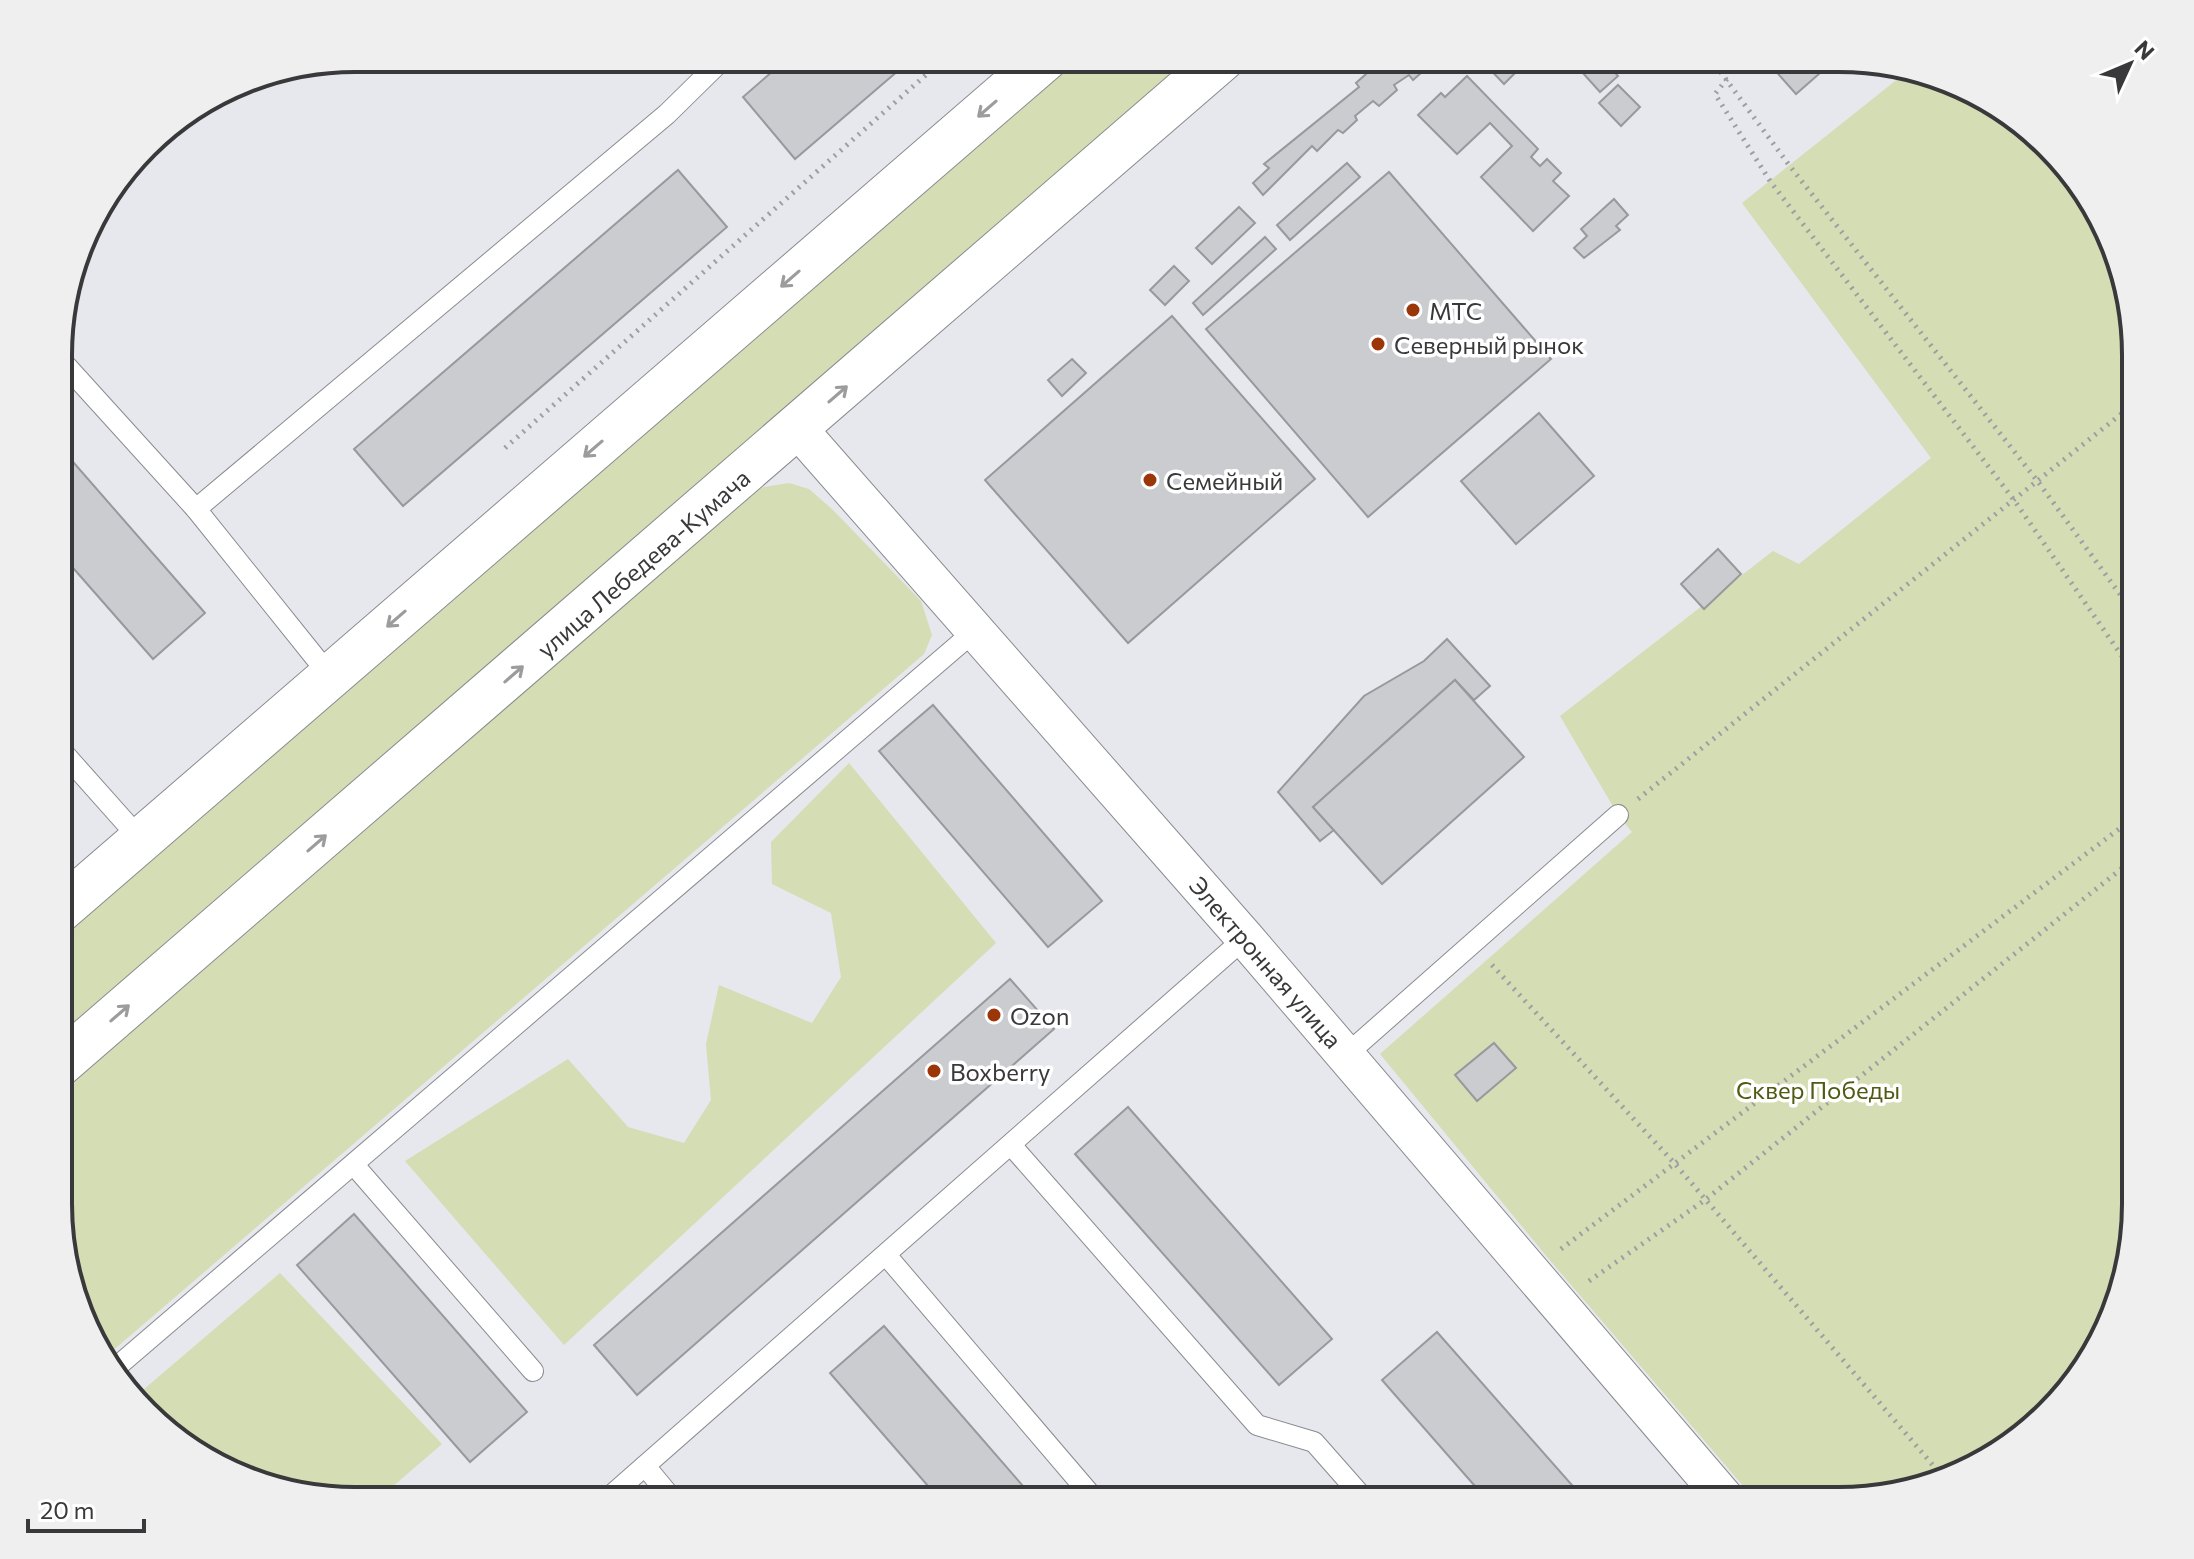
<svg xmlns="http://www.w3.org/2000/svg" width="2194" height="1559" viewBox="0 0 2194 1559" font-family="Commissioner,sans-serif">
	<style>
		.green { fill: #d4ddb3 }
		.building { fill: #caccd0; stroke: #97999d; stroke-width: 2 }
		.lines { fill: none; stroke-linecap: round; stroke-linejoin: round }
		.lane-casing { stroke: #898b8f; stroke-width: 22 }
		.street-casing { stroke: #898b8f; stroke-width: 40 }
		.secondary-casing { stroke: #898b8f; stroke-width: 46 }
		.path { stroke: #9e9fa3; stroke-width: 5; stroke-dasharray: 2 6; stroke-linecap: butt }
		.lane { stroke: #fff; stroke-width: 20 }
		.street { stroke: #fff; stroke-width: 38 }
		.secondary { stroke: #fff; stroke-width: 44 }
		.oneway { stroke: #9c9c9d }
		.poi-dot { fill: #9b3608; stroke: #fff; stroke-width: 3 }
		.labels { text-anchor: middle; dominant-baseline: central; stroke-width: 7; stroke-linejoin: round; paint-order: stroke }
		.poi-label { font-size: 24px; fill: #39393b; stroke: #fff; text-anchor: start }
		.street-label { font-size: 24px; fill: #39393b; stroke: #fff }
		.park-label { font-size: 24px; fill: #505a10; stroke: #fff }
		.rim { fill: none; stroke: #39393b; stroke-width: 4 }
	</style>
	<rect width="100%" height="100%" fill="#e6e8ed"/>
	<g class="green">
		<polygon points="1069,58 1191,58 60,1034 60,933 320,704"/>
		<polygon points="1909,70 1952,80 2020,120 2105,223 2135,336 2135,1223 2114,1317 2074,1385 1970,1471 1839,1501 1756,1501 1548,1258 1380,1054 1632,832 1618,815 1560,716 1773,551 1799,564 1931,458 1742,203"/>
		<polygon points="789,483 809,489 833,510 921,601 932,635 924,654 103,1359 98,1352 60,1242 60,1088 743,498 764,487"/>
		<polygon points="849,763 996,943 564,1345 405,1161 568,1059 628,1127 684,1143 711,1100 706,1044 719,985 812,1023 841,977 831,913 772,884 771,842"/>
		<path d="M 280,1273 L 442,1444 L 377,1500 C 315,1500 220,1481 173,1438 C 159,1426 148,1409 136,1396 Z"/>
	</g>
	<g class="building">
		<polygon points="788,58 913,58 795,159 743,97"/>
		<polygon points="1384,58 1438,58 1413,80 1409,75 1394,85 1397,90 1379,106 1373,101 1355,116 1357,120 1343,133 1338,130 1317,151 1312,146 1263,195 1253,183 1269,168 1264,164 1359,87 1356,83"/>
		<polygon points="1485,58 1530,58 1504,84 1482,61"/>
		<polygon points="1577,58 1603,59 1618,76 1600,92 1573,62"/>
		<polygon points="1765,59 1836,59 1796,94"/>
		<polygon points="1467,76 1538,149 1531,157 1540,166 1547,159 1561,173 1553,181 1569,196 1533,231 1481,177 1512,146 1490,123 1457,154 1418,115 1441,93 1445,97"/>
		<polygon points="1618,85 1640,107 1621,126 1599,103"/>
		<polygon points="1347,163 1360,177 1290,240 1277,225"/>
		<polygon points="678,170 727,227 403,506 354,449"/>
		<polygon points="1389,172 1551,359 1368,517 1206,329"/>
		<polygon points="1614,199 1628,215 1616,226 1620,230 1584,258 1574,248 1587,236 1581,229"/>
		<polygon points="1239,207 1255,223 1212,264 1196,248"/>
		<polygon points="1265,237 1276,249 1203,315 1193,303"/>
		<polygon points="1174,266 1189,281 1165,305 1150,290"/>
		<polygon points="1172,316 1315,479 1128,643 985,480"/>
		<polygon points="1072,359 1086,373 1062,396 1048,380"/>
		<polygon points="1539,413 1594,476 1516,544 1461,481"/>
		<polygon points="60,447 205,613 153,659 60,553"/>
		<polygon points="1718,549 1741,574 1704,609 1681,584"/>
		<polygon points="1447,639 1490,686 1474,700 1455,680 1313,807 1334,830 1320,841 1278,792 1364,696 1424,661"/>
		<polygon points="1455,680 1524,757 1382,884 1313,807"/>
		<polygon points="933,705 1102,901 1048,947 879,751"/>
		<polygon points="1010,979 1054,1029 637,1395 594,1345"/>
		<polygon points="1494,1043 1516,1068 1477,1101 1455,1075"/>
		<polygon points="1128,1107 1332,1339 1279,1385 1075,1154"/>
		<polygon points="354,1214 527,1412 470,1462 297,1265"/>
		<polygon points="884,1326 1036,1501 941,1501 830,1373"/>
		<polygon points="1437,1332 1586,1501 1488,1501 1382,1380"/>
	</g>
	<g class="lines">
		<defs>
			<g id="lane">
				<polyline points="60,359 196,509 330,676"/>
				<polyline points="196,509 667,114 724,58"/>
				<polyline points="60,749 141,840"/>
				<polyline points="1346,1055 1618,815"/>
				<polyline points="1011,1145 1257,1425 1314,1442 1366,1501"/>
				<polyline points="354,1165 533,1371"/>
				<polyline points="886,1255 1096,1501"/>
				<polyline points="113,1370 977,629"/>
				<polyline points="645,1466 674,1501"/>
				<polyline points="606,1500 1245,938"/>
			</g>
			<polyline id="street" points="798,429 1245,938 1727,1501"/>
			<g id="secondary">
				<polyline points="60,910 1046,58"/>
				<polyline points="60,1064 1223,58"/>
			</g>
		</defs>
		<use href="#lane" class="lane-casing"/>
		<use href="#street" class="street-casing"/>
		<use href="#secondary" class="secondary-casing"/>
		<g class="path">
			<polyline points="1711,59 1789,165 2039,483 2135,615"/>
			<polyline points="1727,79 1715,94 1770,181 2014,500 2135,675"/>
			<polyline points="505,448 945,58"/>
			<polyline points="1638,799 2135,403"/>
			<polyline points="1492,965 1676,1165 1943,1477"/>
			<polyline points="1561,1249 2135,817"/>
			<polyline points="1589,1281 1705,1200 2135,858"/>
		</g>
		<use href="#lane" class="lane"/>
		<use href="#street" class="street"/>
		<use href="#secondary" class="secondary"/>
	</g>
	<defs><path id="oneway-shaft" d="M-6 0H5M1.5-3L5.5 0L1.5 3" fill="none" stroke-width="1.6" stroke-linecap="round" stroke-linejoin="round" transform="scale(2)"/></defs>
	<g class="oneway">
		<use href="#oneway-shaft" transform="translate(987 109) rotate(139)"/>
		<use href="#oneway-shaft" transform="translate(790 279) rotate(139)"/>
		<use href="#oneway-shaft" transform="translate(838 394) rotate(-41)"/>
		<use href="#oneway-shaft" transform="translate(593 449) rotate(139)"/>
		<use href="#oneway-shaft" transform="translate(396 619) rotate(139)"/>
		<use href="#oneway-shaft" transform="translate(514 674) rotate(-41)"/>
		<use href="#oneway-shaft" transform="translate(317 843) rotate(-41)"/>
		<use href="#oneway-shaft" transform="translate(120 1013) rotate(-41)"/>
	</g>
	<g class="poi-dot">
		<circle cx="1413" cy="310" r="8"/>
		<circle cx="1378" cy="344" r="8"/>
		<circle cx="1150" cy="480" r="8"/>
		<circle cx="994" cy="1015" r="8"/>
		<circle cx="934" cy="1071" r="8"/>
	</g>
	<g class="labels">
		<g class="poi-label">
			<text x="1429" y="310">МТС</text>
			<text x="1394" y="344">Северный рынок</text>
			<text x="1166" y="480">Семейный</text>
			<text x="1010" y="1015">Ozon</text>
			<text x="950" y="1071">Boxberry</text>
		</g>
		<g class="street-label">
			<text transform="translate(643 563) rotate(-41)">улица Лебедева-Кумача</text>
			<text transform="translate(1266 962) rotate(49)">Электронная улица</text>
		</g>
		<g class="park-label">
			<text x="1818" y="1089">Сквер Победы</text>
		</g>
	</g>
	<path d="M0 0H2194V1559H0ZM355 72H1839A283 283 0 0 1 2122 355V1204A283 283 0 0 1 1839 1487H355A283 283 0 0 1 72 1204V355A283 283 0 0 1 355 72Z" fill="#efefef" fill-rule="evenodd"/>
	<path class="rim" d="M355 72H1839A283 283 0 0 1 2122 355V1204A283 283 0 0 1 1839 1487H355A283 283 0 0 1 72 1204V355A283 283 0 0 1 355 72Z"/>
	<g transform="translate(2130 64) rotate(46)" stroke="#ffffff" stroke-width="6" paint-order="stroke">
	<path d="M0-6L14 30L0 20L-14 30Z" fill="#39393b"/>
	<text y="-12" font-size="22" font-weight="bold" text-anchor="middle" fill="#39393b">N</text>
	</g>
	<path d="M28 1519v12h116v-12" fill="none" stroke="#39393b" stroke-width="4"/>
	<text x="40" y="1519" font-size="24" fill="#39393b" stroke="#ffffff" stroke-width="6" paint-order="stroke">20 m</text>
</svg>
